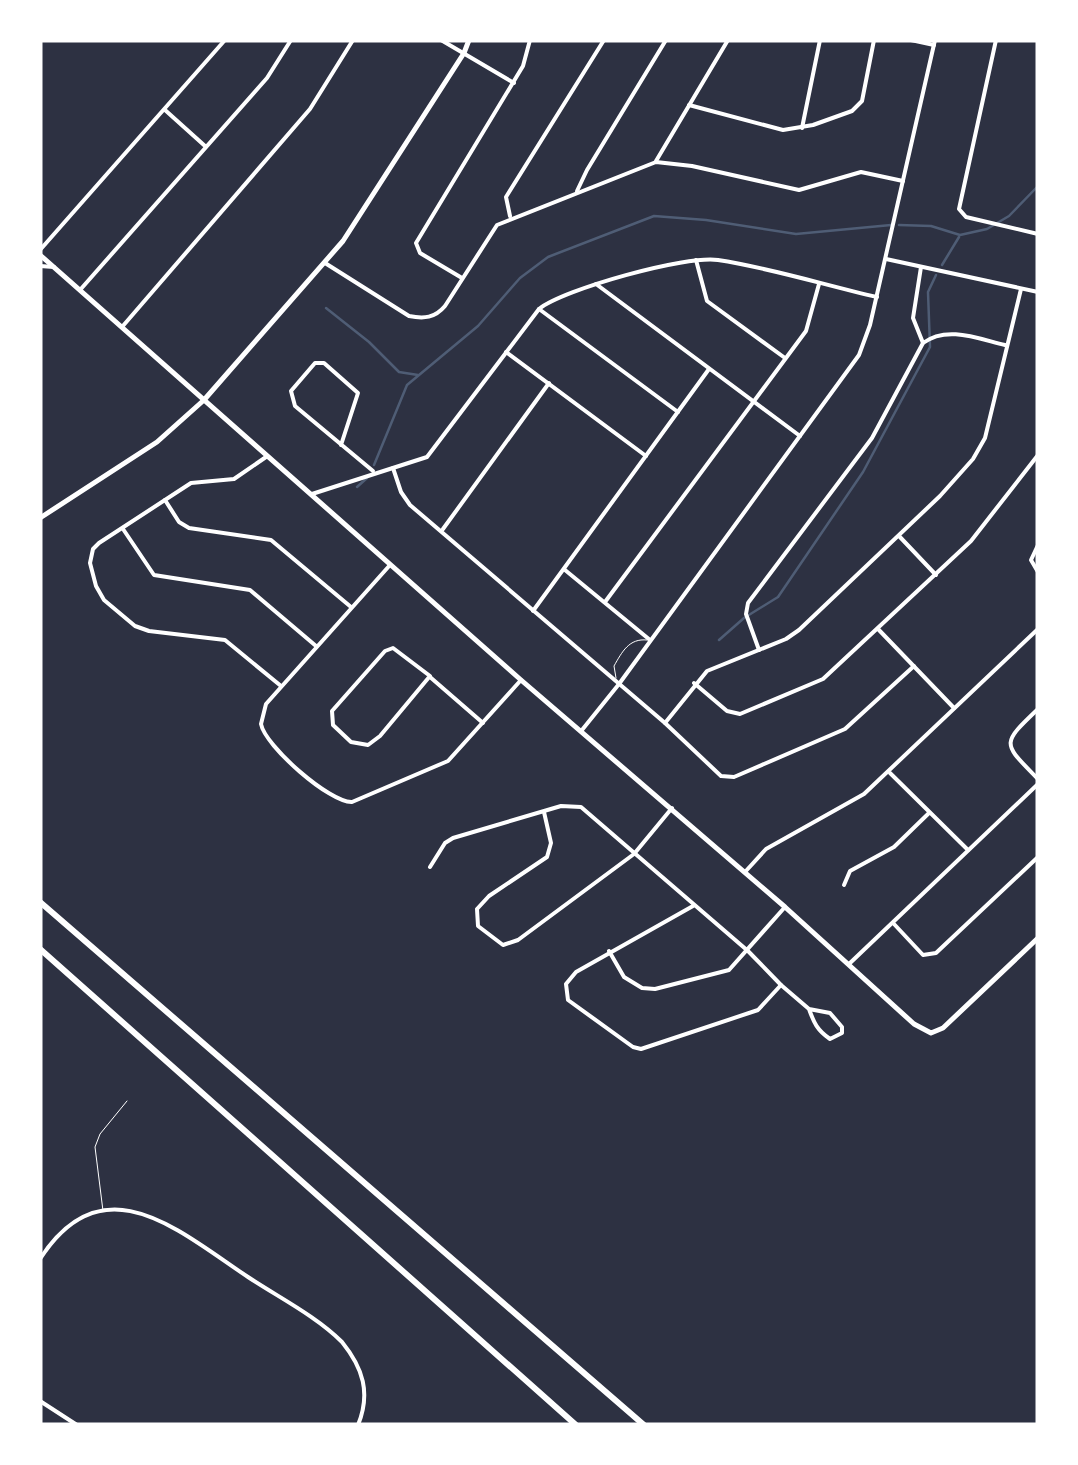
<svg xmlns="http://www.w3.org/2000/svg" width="1078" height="1465" viewBox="0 0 1078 1465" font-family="Cabin,sans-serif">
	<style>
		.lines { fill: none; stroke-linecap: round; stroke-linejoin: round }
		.stream { stroke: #4f5d75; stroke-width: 2.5 }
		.service { stroke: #fff; stroke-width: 1 }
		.minor { stroke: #fff; stroke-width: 4 }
		.tertiary { stroke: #fff; stroke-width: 5 }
		.motorway { stroke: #fff; stroke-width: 6 }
	</style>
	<rect width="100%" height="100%" fill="#2d3142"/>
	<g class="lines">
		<g class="stream">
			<polyline points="899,225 931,226 960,235 987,229 1009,216 1038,186"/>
			<polyline points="942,265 959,237"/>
			<polyline points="326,308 369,342 399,372 418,375"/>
			<polyline points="374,465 407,385 478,326 520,278 548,257 654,216 706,220 796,234 891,225"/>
			<polyline points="357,487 367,478"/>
			<polyline points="719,640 744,618 778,597 863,472 930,347 928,292 936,275"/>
		</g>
		<g class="service">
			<path d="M 616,678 L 614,666 C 622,652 629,638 647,640"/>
			<polyline points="103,1211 95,1147 100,1134 127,1101"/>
		</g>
		<g class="minor">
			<polyline points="441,40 514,83"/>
			<polyline points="911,40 934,45"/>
			<polyline points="996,40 959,209 966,217 1038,234"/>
			<polyline points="689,105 783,130 813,125 852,111 862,101 874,40"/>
			<polyline points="165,110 205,146"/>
			<polyline points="802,128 820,40"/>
			<polyline points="656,161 728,40"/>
			<polyline points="577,191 587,170 666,40"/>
			<polyline points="510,216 506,197 604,40"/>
			<polyline points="40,250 225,40"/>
			<polyline points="886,259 1038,292"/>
			<polyline points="696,260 707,301 785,358"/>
			<path d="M 325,263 L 409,316 C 424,319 435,318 445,306 L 497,225 L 656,162 L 692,166 L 799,190 L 861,172 L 903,181"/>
			<polyline points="40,266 54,267"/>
			<polyline points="921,267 913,318 923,343"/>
			<polyline points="462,278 420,253 416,243 523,66 530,40"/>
			<polyline points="596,284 800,436"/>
			<polyline points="80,290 267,78 291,40"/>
			<polyline points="539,309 678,412"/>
			<polyline points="122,327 310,109 353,40"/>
			<polyline points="506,352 646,456"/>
			<polyline points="341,445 358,393 324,363 315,363 291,391 295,406 373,471"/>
			<polyline points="266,457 234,479 191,483 99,543 93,549 90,563 96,586 104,600 135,626 149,631 225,640 281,686"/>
			<polyline points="393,468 401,492 410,505 665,723 721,776 734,777 845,729 914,666"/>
			<path d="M 312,494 L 427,457 L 539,309 C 564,289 686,255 718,260 C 771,268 824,285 877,297"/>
			<polyline points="165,500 179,522 189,528 271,540 351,607"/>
			<polyline points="123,529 154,575 250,590 316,646"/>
			<polyline points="443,529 549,383"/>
			<polyline points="899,536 936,575"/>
			<polyline points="1038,545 1031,560 1038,572"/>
			<path d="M 390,565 L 266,704 L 261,724 C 265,746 330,803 352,802 L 448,761 L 521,680"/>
			<polyline points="565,570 650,640"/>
			<polyline points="605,602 806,331 819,284"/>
			<polyline points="533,611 709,369"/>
			<polyline points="878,629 954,708"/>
			<polygon points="393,648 430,676 380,736 368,745 351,742 333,725 332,711 385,651"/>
			<path d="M 759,650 L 746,614 L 748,603 L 872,438 L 923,343 C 947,325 979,339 1005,345"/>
			<polyline points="430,677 483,723"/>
			<polyline points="694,683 727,711 740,714 823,679 971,541 1038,455"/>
			<path d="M 1038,709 C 1000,745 1003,743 1038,779"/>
			<polyline points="665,723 707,671 786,639 799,630 940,496 973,459 985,438 1021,289"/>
			<polyline points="582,730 619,684 859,355 870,325 935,40"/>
			<polyline points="890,773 968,850"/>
			<polyline points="544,812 551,843 547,857 489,896 477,909 478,926 503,945 518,940 634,854 672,808"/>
			<path d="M 430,867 L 445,843 L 453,838 L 561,806 L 581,807 L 748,951 L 781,985 L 809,1009 L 830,1013 L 842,1027 L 842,1033 L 830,1039 C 817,1030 814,1023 809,1009"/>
			<polyline points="745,872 766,849 864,794 1038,629"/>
			<polyline points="844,885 850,871 894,847 929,813"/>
			<polyline points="693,906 576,972 566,984 568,1000 633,1047 641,1049 758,1010 781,985"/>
			<polyline points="894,924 923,955 936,953 1038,857"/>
			<polyline points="609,951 624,977 642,988 655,989 729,970 785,907"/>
			<polyline points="849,964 1038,784"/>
			<path d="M 40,1259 C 103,1161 179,1231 248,1277 C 278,1297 316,1316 342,1342 C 363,1368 371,1393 358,1425"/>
			<polyline points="40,1401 77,1425"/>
		</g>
		<g class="tertiary">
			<polyline points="40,255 521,680 785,907 914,1024 931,1033 943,1028 1038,938"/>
			<polyline points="40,518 157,442 204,400 343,241 464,53 469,40"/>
		</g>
		<g class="motorway">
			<polyline points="40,902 644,1425"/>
			<polyline points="40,949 576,1425"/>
		</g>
	</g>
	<rect width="1078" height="1465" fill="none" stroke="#ffffff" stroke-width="85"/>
</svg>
